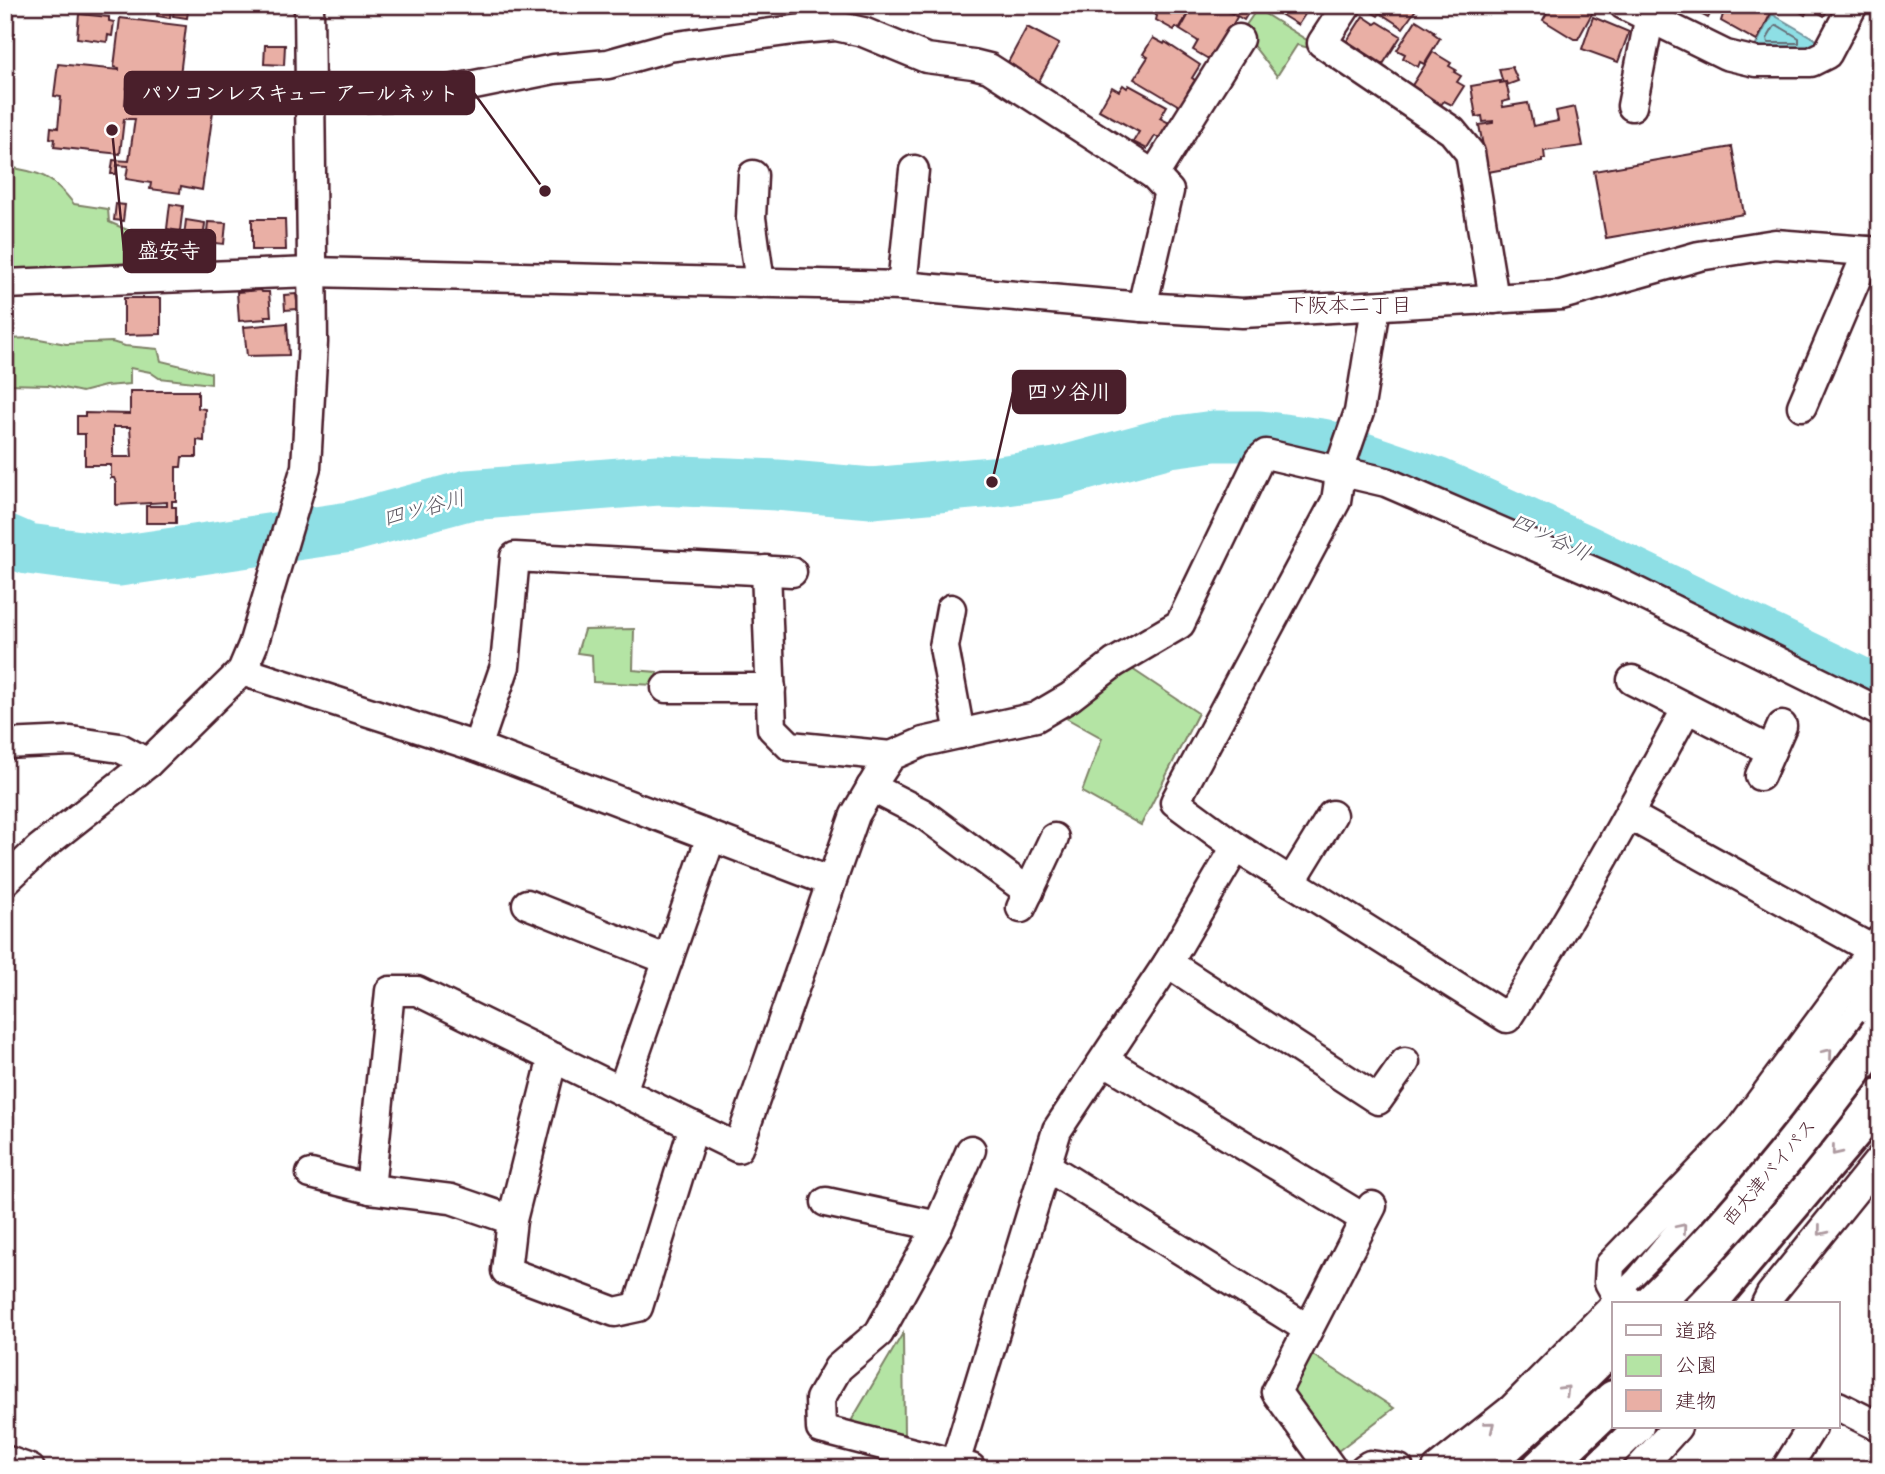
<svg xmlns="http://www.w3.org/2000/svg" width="1885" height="1474" viewBox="0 0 1885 1474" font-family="'Shantell Sans','Klee One',sans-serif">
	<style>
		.green { fill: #b4e4a4; stroke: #7f8268; stroke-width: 2 }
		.water { fill: #8edfe5; stroke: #73929b; stroke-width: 2 }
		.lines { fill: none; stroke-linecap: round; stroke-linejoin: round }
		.shore { stroke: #656c75; stroke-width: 2 }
		.river { stroke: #8edfe5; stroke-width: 51 }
		.building { fill: #e9afa5; stroke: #4a1f2b; stroke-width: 2; fill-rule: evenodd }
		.minor-casing { stroke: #4a1f2b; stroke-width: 33 }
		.highway-casing { stroke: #4a1f2b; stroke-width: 44 }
		.minor { stroke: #fff; stroke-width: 28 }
		.highway { stroke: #fff; stroke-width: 38 }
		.highway-bridge-casing { stroke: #4a1f2b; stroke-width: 44; stroke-linecap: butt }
		.highway-bridge { stroke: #fff; stroke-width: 38 }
		.oneway { stroke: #ae9aa0 }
		.labels { text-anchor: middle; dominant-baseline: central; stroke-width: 5; stroke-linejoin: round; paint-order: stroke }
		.street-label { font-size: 19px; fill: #4a1f2b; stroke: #fff }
		.neighbourhood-label { font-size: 21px; fill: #4a1f2b; stroke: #fff }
		.water-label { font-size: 21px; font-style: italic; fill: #5e5963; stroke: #fff }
		.leader { fill: none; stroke: #4a1f2b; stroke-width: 2.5 }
		.callout-dot { fill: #4a1f2b; stroke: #fff; stroke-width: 2.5 }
		.callout { fill: #4a1f2b; stroke: #4a1f2b; stroke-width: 2.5 }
		.callout-label { font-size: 21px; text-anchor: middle; font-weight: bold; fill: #fff }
	</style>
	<rect width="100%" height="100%" fill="#fff"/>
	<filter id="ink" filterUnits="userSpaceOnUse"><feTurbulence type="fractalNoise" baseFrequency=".0143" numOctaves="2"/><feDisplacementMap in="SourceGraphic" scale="14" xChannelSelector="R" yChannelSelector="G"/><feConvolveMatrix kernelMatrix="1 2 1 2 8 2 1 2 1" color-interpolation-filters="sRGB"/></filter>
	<g filter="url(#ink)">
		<g class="green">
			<polygon points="1257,9 1313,44 1309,48 1297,45 1277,76 1242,31"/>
			<path d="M 5,167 C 40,171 53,177 74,204 L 108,209 L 109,222 L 146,238 L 144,262 L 5,271 Z"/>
			<polygon points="34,338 66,344 112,342 125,346 158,349 161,361 211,373 211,384 159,378 150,372 130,368 130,384 105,386 82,392 49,385 5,384 5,339"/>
			<polygon points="634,629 633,670 657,672 655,685 593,682 592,655 577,653 584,630"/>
			<polygon points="1132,669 1198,713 1141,825 1082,792 1102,738 1066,718"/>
			<polygon points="903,1333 904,1438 850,1423"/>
			<polygon points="1311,1354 1394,1408 1338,1451 1285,1392"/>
		</g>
		<polygon class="water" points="1772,14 1820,42 1806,51 1753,51"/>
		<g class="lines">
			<polygon class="shore" points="1777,25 1799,38 1799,43 1768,43 1767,39 1774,27"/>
			<polyline class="river" points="5,539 28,549 119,561 350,527 468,495 658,480 777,485 872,493 992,482 1056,473 1170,442 1214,436 1260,436 1322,444 1439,484 1581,548 1880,692"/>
		</g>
		<g class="building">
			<polygon points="158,5 171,7 170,18 157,16"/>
			<polygon points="175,5 189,5 187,18 173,16"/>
			<polygon points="1139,5 1193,5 1179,29 1176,27 1174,30 1156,20 1157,16"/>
			<polygon points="1194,5 1217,5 1237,17 1212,61 1193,50 1198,41 1180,30"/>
			<polygon points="1219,5 1253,5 1244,20"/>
			<polygon points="1274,5 1311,5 1298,25 1272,9"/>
			<polygon points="1371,5 1419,5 1403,28 1380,13 1378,16 1370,11"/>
			<polygon points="1551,5 1589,5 1595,8 1578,39 1574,39 1543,20"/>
			<polygon points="1683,5 1715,5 1708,18"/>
			<polygon points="1726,5 1759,5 1772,11 1757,41 1721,21"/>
			<polygon points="1789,5 1829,5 1830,6 1824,16 1809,7 1805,15"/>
			<polygon points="79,14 109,17 109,21 114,22 112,36 108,35 107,42 77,38"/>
			<polygon points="1363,16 1375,24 1378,22 1401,36 1383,64 1347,41"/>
			<polygon points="1593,17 1629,32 1618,62 1582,49"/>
			<path d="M 120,18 L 186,26 L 179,83 L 165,81 L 165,99 L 163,99 L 163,104 L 213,111 L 202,190 L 181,186 L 180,193 L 150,189 L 151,183 L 126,179 L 128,166 L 117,165 L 116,174 L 111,174 L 113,160 L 129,161 L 135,119 L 124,119 L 120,154 L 54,147 L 55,139 L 50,138 L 51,127 L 58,128 L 61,97 L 54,96 L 58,64 L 119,70 L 119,68 L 114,67 ZM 128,77 L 161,81 L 159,104 L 137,101 L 136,105 L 125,104 Z"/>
			<polygon points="1416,20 1435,32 1433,33 1440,38 1424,64 1420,62 1418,67 1403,58 1405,54 1397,50"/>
			<polygon points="1027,27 1059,44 1038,83 1006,66"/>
			<polygon points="1153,38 1164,44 1165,42 1200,65 1192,78 1195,80 1188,91 1190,92 1181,107 1134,79 1148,57 1143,54"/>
			<polygon points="265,45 285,45 284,65 264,64"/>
			<polygon points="1433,52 1451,63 1449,66 1456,70 1454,72 1461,76 1457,82 1464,86 1452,105 1444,101 1441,105 1411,87"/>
			<polygon points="1512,67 1518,81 1507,85 1506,82 1503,83 1499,69"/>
			<polygon points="1500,81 1500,83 1506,82 1510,100 1502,102 1503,107 1528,103 1533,126 1558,121 1556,111 1575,107 1583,146 1544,151 1545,159 1542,159 1542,162 1488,172 1479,125 1493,123 1493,121 1483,122 1482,116 1476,117 1471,86"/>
			<polygon points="1123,85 1127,88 1129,85 1167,106 1160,118 1169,123 1160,139 1155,136 1147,149 1133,142 1139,132 1099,110 1112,87 1119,91"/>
			<polygon points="1732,147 1744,214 1606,238 1594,171"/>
			<polygon points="116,204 125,205 123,221 114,220"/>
			<polygon points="170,204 183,206 180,231 167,229"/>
			<polygon points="252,219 285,219 286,250 252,250"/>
			<polygon points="186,220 205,223 203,240 184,237"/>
			<polygon points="208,222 226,223 224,244 206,242"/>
			<polygon points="261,290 262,292 269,292 271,316 265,316 266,319 239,321 237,292"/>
			<polygon points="296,294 298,309 285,310 284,295"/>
			<polygon points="124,298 161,298 161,334 124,335"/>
			<polygon points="287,323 289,355 247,356 244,327"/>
			<path d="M 130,391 L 198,391 L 198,408 L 205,409 L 204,441 L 197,440 L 197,457 L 182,457 L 181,467 L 176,467 L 176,501 L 172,501 L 172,507 L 176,507 L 176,523 L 146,523 L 146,506 L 167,506 L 167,502 L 116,505 L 116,483 L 114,478 L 111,478 L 111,465 L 85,465 L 85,434 L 77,434 L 77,416 L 85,416 L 85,413 L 130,414 ZM 113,427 L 130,427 L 132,457 L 113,457 Z"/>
		</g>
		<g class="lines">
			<defs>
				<g id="minor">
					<polyline points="1347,5 1322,43 1452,131 1470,153 1494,299"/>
					<polyline points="1624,5 1726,55 1756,62 1811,62 1827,54 1853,5"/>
					<polyline points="312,94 366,97 430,94 554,69 608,64 669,47 801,29 836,26 863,32 926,58 973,64 989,68 1154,175 1169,191 1142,307"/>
					<polyline points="1632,106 1652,5"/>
					<polyline points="753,175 751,218 760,283"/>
					<polyline points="1154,175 1239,39"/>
					<polyline points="5,284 312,272 902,286 1142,307 1242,313 1561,295 1699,256 1775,244 1880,252"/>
					<polyline points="902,286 914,170"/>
					<path d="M 1376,307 L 1359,412 L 1342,461 L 1336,501 L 1175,802 L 1236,847 L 1507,1018 C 1572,918 1629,814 1686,710"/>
					<polyline points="1802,406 1868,251"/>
					<polyline points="766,570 772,728 790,746 891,756"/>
					<polyline points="951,609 944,647 960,734"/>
					<polyline points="242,671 477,747 831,882"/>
					<polyline points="1632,680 1771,751"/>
					<polyline points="666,688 771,688"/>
					<polyline points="5,744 71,741 120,748 148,763"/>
					<polyline points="477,747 505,666 515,557 792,572"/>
					<polyline points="1760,776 1782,726"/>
					<polyline points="871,787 922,813 1029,892"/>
					<polyline points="1629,815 1873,950"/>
					<polyline points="5,881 39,849 148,763 242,671 253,645 306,467 313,342 309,5"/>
					<polyline points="1291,882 1332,815"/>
					<polyline points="527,904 668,960"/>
					<polyline points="1021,908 1054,838"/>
					<polyline points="1168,963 1378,1100 1405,1062"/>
					<polyline points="553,1057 512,1220 506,1271 615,1312 638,1307 694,1126"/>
					<polyline points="1105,1061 1365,1219"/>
					<polyline points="622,1091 711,837"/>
					<polyline points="971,1150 938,1226 879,1333 838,1368 820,1399 821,1429 971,1468"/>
					<polyline points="1046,1166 1308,1329"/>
					<polyline points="311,1174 370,1189 451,1199 512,1220"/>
					<polyline points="370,1189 390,991 417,991 738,1148 855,815 879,774 891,756 923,742 1036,717 1070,697 1114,663 1180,624 1259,460 1266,454 1386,482 1613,580 1880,712"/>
					<polyline points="826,1202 938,1226"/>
					<polyline points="1619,1300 1609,1282 1610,1265 1738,1132 1880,940"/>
					<polyline points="1616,1304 1639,1281 1855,1020 1880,985"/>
					<polyline points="1766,1304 1771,1294 1880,1159"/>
					<polyline points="1838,1406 1880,1427"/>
					<polyline points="5,1460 30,1469"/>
					<polyline points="955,1463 1057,1130 1168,963 1236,847"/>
					<polyline points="1332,1469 1276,1392 1372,1206"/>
					<polyline points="1364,1469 1370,1465 1399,1469"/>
					<polyline points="1437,1469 1511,1410 1614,1306"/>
					<polyline points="1595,1469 1639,1427"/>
					<polyline points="1639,1469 1677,1427"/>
					<polyline points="1786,1469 1812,1427"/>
				</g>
				<g id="highway">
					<polyline points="1706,1304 1880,1098"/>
					<polyline points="1478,1469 1559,1396 1614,1342"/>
					<polyline points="1541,1469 1614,1400"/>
				</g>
			</defs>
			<use href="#minor" class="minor-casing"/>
			<use href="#highway" class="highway-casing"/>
			<use href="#minor" class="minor"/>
			<use href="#highway" class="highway"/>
			<defs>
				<path id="highway-bridge" d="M 1652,1304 C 1736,1222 1811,1128 1880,1033"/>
			</defs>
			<use href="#highway-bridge" class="highway-bridge-casing"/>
			<use href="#highway-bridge" class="highway-bridge"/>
		</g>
		<defs><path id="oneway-chevron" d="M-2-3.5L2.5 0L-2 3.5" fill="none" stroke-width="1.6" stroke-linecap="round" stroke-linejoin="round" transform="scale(1.75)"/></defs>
		<g class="oneway">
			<use href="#oneway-chevron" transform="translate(1828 1053) rotate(-50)"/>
			<use href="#oneway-chevron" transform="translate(1836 1151) rotate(129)"/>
			<use href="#oneway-chevron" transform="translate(1682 1228) rotate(-50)"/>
			<use href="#oneway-chevron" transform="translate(1822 1231) rotate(129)"/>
			<use href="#oneway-chevron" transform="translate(1565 1390) rotate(-44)"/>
			<use href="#oneway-chevron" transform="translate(1490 1426) rotate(-39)"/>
		</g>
	</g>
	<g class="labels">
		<g class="street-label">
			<text transform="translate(1769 1172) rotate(-50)">西大津バイパス</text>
		</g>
		<g class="neighbourhood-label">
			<text x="1349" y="305">下阪本二丁目</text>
		</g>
		<g class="water-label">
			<text transform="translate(424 508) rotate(-15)">四ツ谷川</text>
			<text transform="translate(1551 537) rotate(25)">四ツ谷川</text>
		</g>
	</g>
	<path class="leader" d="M545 191L474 93M112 130L124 251M992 482L1013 392"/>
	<g class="callout-dot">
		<circle cx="545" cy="191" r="7"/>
		<circle cx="112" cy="130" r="7"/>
		<circle cx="992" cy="482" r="7"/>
	</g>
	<g class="callout">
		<rect x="125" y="72" width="349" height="42" rx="7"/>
		<rect x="124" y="230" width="91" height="42" rx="7"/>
		<rect x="1013" y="371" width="112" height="42" rx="7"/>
	</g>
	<g class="callout-label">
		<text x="300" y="100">パソコンレスキュー アールネット</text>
		<text x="169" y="258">盛安寺</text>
		<text x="1069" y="399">四ツ谷川</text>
	</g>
	<rect width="1885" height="1474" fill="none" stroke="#fff" stroke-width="28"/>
	<rect x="14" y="14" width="1857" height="1446" fill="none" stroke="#4a1f2b" stroke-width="2.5" filter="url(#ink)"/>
	<rect x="1612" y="1302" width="228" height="126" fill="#ffffff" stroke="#b7a5aa" stroke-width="2"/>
	<rect x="1626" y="1325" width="35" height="10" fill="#ffffff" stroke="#b7a5aa" stroke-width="2"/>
	<text x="1675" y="1338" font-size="21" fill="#4a1f2b">道路</text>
	<rect x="1626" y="1355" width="35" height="21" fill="#b4e4a4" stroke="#b7a5aa" stroke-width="2"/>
	<text x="1675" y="1372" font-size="21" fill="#4a1f2b">公園</text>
	<rect x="1626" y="1390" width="35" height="21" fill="#e9afa5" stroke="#b7a5aa" stroke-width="2"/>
	<text x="1675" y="1408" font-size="21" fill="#4a1f2b">建物</text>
</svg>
